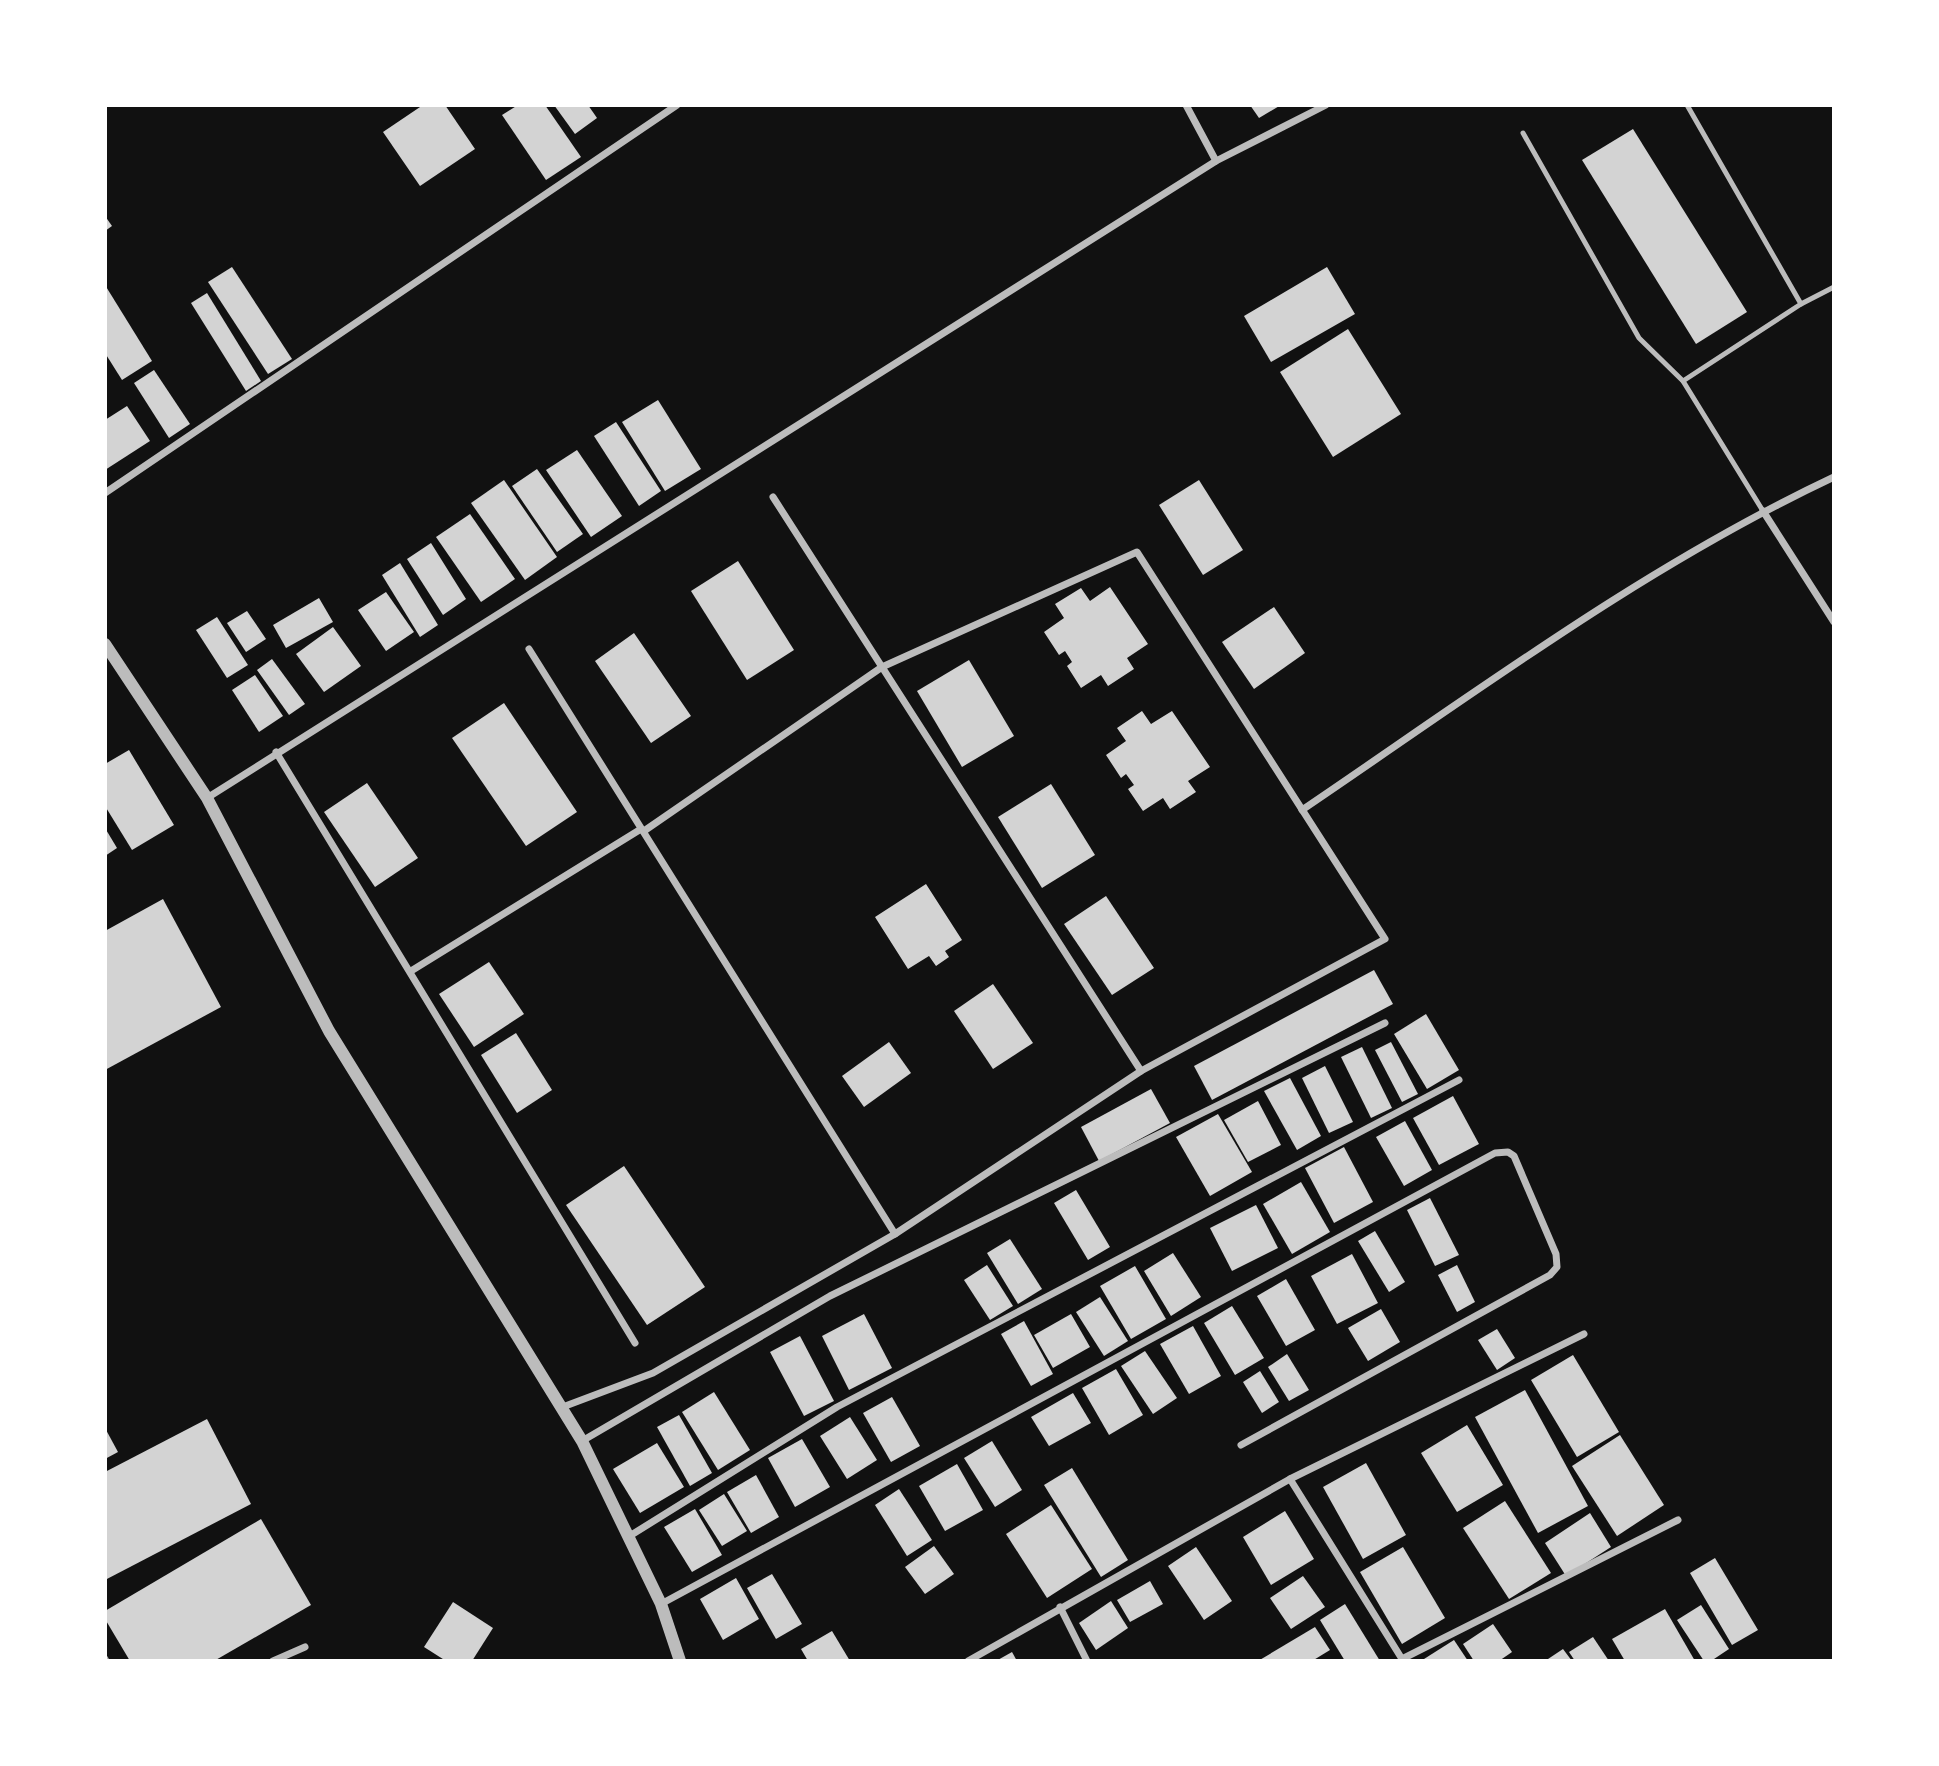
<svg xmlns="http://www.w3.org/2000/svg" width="1939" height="1766" viewBox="0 0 1939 1766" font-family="'Source Serif 4',serif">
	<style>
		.building { fill: #d3d3d3 }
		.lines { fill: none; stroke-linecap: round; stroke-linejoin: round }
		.service { stroke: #bcbcbc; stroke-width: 5 }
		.minor { stroke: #bcbcbc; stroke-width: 7 }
		.tertiary { stroke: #bcbcbc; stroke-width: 12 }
	</style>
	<rect width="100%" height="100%" fill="#111"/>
	<g class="building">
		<polygon points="423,105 445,105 475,149 420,186 383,132"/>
		<polygon points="518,105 545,105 581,157 546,180 502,115"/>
		<polygon points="554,105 588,105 597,118 575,134"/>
		<polygon points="1250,105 1281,105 1259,118"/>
		<polygon points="1633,129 1747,312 1696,344 1582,160"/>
		<polygon points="105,216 112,226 105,231"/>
		<polygon points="232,267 292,359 268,374 208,282"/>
		<polygon points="1327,267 1355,314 1271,362 1244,316"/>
		<polygon points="105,285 152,361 122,380 105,353"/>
		<polygon points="207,293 261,381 246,391 191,303"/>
		<polygon points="1348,329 1401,414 1333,457 1280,372"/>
		<polygon points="154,370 190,424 169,438 134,383"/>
		<polygon points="658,400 701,469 665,491 622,422"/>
		<polygon points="127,406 150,441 105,470 105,420"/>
		<polygon points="616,422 661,491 639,506 594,436"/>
		<polygon points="577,450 622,516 591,537 546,470"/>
		<polygon points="537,469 583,534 557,552 512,486"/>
		<polygon points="504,480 557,557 525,580 471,503"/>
		<polygon points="1199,480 1243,550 1203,575 1159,505"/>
		<polygon points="470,514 515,579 481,602 436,537"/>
		<polygon points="431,543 466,599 443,615 407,559"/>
		<polygon points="738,561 794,650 747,680 691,591"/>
		<polygon points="400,563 438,625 420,637 382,575"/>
		<polygon points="1110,587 1148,644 1127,658 1134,669 1108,686 1101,675 1081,688 1067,666 1072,662 1065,651 1059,655 1044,632 1064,618 1055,604 1081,588 1090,601"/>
		<polygon points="386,592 414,632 386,651 358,610"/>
		<polygon points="319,598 333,622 286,648 273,625"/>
		<polygon points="1274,607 1305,653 1254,689 1222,642"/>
		<polygon points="247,611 266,639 246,652 227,623"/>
		<polygon points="217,617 248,665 227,678 196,630"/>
		<polygon points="333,627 361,666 324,692 296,654"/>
		<polygon points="634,633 691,716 651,743 595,661"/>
		<polygon points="272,659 305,704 289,715 257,670"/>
		<polygon points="969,660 1014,736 962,767 917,691"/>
		<polygon points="255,675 283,716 259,732 232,690"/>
		<polygon points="504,703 577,812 526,846 452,738"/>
		<polygon points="1142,711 1151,724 1172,711 1210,767 1188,781 1196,792 1170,809 1163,798 1143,811 1128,789 1134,785 1126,774 1121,778 1106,755 1126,741 1117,728"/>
		<polygon points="129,750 174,825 132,850 105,806 105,764"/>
		<polygon points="367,783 418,858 375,887 324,812"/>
		<polygon points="1051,784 1095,855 1042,888 998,817"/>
		<polygon points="105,828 117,848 105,856"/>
		<polygon points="926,884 962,940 945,951 949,957 936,966 929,956 908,969 875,917"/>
		<polygon points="1106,896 1154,968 1112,995 1064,924"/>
		<polygon points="163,899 221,1007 105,1070 105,931"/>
		<polygon points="489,962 524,1014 474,1047 439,994"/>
		<polygon points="1374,970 1393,1004 1212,1100 1194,1066"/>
		<polygon points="993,984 1033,1043 993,1069 954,1011"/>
		<polygon points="1426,1014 1459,1070 1427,1089 1394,1034"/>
		<polygon points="516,1033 552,1090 517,1113 481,1055"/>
		<polygon points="889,1042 911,1073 864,1107 842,1076"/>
		<polygon points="1391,1042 1418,1094 1402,1102 1375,1050"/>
		<polygon points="1362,1047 1392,1108 1371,1118 1341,1057"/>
		<polygon points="1325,1066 1353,1122 1329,1133 1302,1078"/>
		<polygon points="1290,1078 1321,1136 1297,1150 1264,1091"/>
		<polygon points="1151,1089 1170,1123 1099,1161 1081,1127"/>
		<polygon points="1453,1096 1479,1144 1439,1165 1413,1118"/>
		<polygon points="1258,1101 1281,1145 1248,1162 1224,1120"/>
		<polygon points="1218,1114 1252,1172 1210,1196 1176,1137"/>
		<polygon points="1405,1121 1432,1170 1404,1186 1376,1137"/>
		<polygon points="1344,1147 1373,1202 1334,1223 1305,1168"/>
		<polygon points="624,1166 705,1287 647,1325 566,1205"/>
		<polygon points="1301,1182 1330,1232 1292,1254 1263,1204"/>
		<polygon points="1076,1190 1110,1247 1088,1260 1054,1203"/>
		<polygon points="1430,1198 1459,1255 1435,1266 1407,1210"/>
		<polygon points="1256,1205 1278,1248 1232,1271 1210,1228"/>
		<polygon points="1375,1231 1405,1282 1389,1292 1358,1241"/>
		<polygon points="1010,1239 1042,1289 1018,1304 987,1253"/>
		<polygon points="1173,1253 1201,1297 1171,1316 1144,1271"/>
		<polygon points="1352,1254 1378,1303 1337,1324 1311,1276"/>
		<polygon points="987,1265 1013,1306 990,1320 964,1280"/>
		<polygon points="1457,1265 1475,1302 1457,1312 1438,1275"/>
		<polygon points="1135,1266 1166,1319 1131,1339 1100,1286"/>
		<polygon points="1286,1279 1315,1330 1286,1346 1257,1296"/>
		<polygon points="1100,1297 1128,1341 1104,1356 1076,1312"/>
		<polygon points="1232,1306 1264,1358 1235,1375 1204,1323"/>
		<polygon points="1381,1309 1400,1342 1368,1361 1348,1328"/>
		<polygon points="864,1314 892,1368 849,1390 822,1336"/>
		<polygon points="1071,1314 1090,1347 1053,1368 1034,1335"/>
		<polygon points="1024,1321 1053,1374 1031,1386 1001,1334"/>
		<polygon points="1193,1326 1221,1376 1189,1394 1160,1344"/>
		<polygon points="1497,1329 1515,1358 1497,1370 1478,1340"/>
		<polygon points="800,1336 834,1401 804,1416 770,1352"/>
		<polygon points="1145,1351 1177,1398 1153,1414 1121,1366"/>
		<polygon points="1287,1354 1309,1390 1289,1401 1268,1367"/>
		<polygon points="1573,1355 1619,1432 1577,1457 1531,1380"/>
		<polygon points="1116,1369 1143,1415 1109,1435 1082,1388"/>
		<polygon points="1260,1371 1279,1402 1262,1413 1243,1382"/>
		<polygon points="1525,1390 1588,1506 1538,1533 1475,1417"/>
		<polygon points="714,1392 750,1450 718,1470 682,1412"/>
		<polygon points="1073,1393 1091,1423 1049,1446 1031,1417"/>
		<polygon points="892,1397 920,1446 891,1462 863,1413"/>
		<polygon points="679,1415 712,1473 690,1486 657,1427"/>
		<polygon points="850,1417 877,1460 847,1479 820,1436"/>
		<polygon points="207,1419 251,1504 105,1580 105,1472"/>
		<polygon points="1467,1425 1503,1485 1457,1512 1421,1453"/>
		<polygon points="105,1428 118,1452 105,1459"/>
		<polygon points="1620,1435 1664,1505 1617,1536 1572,1466"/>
		<polygon points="802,1439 830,1487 795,1507 768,1458"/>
		<polygon points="992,1441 1022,1490 995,1507 964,1458"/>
		<polygon points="657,1443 684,1487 640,1513 613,1469"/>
		<polygon points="1366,1463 1406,1535 1363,1559 1323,1487"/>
		<polygon points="957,1464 983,1510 945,1531 919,1486"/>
		<polygon points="1072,1468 1128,1560 1101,1577 1044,1485"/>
		<polygon points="756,1475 779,1517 751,1533 727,1492"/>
		<polygon points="899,1489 932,1540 907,1556 875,1505"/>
		<polygon points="724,1494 747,1531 722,1546 699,1510"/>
		<polygon points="1505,1501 1551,1573 1509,1599 1463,1528"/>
		<polygon points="1051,1505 1092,1569 1047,1598 1006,1534"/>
		<polygon points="695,1509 722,1555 692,1572 664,1527"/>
		<polygon points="1285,1511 1314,1559 1271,1585 1243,1537"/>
		<polygon points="1590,1513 1611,1547 1566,1576 1545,1543"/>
		<polygon points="261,1519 311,1605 214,1661 130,1661 105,1619 105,1611"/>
		<polygon points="934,1546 954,1574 925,1594 905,1567"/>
		<polygon points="1196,1547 1232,1601 1204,1620 1168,1566"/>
		<polygon points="1403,1547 1445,1618 1402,1644 1360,1572"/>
		<polygon points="1715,1558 1758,1630 1732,1645 1690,1573"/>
		<polygon points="772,1574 802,1624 776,1639 747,1588"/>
		<polygon points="1303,1576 1325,1607 1291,1629 1270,1598"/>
		<polygon points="736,1578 759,1619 723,1640 700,1599"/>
		<polygon points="1150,1581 1163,1604 1130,1622 1117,1600"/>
		<polygon points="1111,1601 1128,1628 1096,1650 1079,1623"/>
		<polygon points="453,1602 493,1628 472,1661 446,1661 424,1647"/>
		<polygon points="1345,1604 1380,1661 1345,1661 1320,1620"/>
		<polygon points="1701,1605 1729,1649 1711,1661 1704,1661 1677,1620"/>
		<polygon points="1665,1609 1695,1661 1625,1661 1612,1639"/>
		<polygon points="1493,1624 1512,1652 1499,1661 1474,1661 1463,1644"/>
		<polygon points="1315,1627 1330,1650 1312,1661 1258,1661"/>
		<polygon points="832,1631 850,1661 808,1661 801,1649"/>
		<polygon points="1593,1637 1609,1661 1575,1661 1569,1652"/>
		<polygon points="1454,1640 1468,1661 1425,1661 1424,1659"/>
		<polygon points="1563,1649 1572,1661 1545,1661"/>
		<polygon points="1012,1652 1017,1661 996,1661"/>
	</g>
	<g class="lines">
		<g class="service">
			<polyline points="1687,105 1801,304"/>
			<polyline points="1523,133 1639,338 1683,381 1763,511"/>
			<polyline points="1683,381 1801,304 1834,287"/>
		</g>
		<g class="minor">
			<polyline points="1186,105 1216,161"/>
			<polyline points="105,493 677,105"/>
			<polyline points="773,497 1141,1071"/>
			<polyline points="1763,511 1834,622"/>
			<polyline points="529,649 895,1234"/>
			<polyline points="276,752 635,1343"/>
			<polyline points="207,798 1216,161 1326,105"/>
			<path d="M 1302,810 C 1475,693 1645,566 1834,477"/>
			<polyline points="411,971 641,829 644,831 882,667 1137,552 1385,939 1141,1071 895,1234 653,1373 560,1408"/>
			<polyline points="582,1441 830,1296 1385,1023"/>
			<polyline points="1290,1479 1402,1659 1678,1520"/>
			<polyline points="628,1537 837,1407 1459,1080"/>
			<polyline points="661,1604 1495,1153 1508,1152 1514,1156 1556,1254 1557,1267 1550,1275 1241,1445"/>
			<polyline points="1060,1607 1087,1661"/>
			<polyline points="105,1659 106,1661"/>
			<polyline points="273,1661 305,1647"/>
			<polyline points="968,1661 1290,1479 1584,1334"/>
		</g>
		<polyline class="tertiary" points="105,644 207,798 329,1031 582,1441 661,1604 680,1661"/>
	</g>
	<rect width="1939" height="1766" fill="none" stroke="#ffffff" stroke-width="214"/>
</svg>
